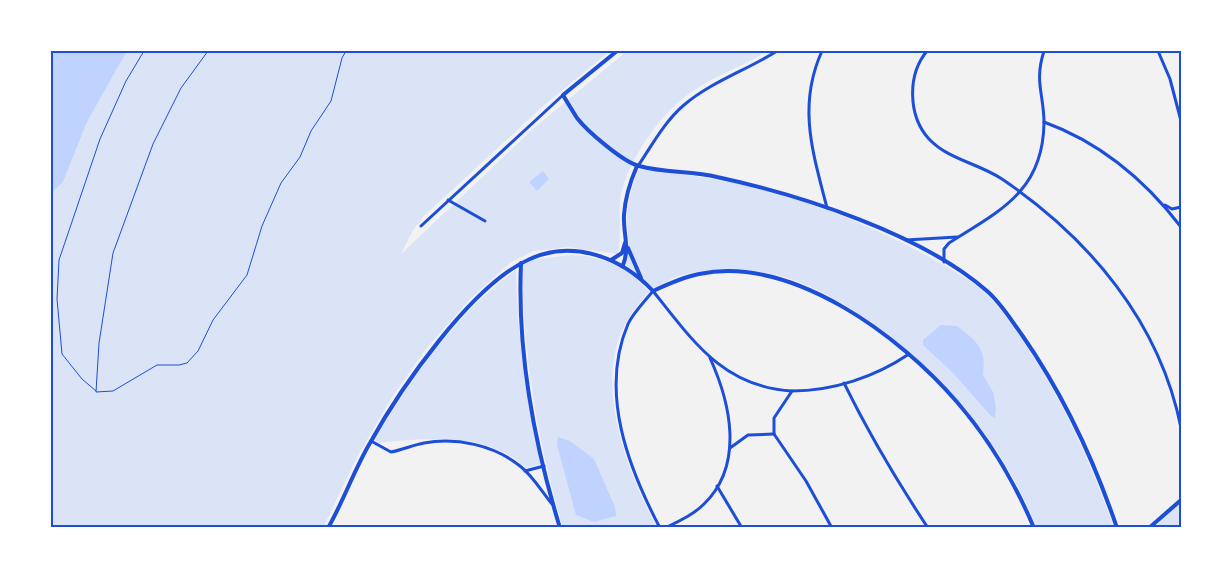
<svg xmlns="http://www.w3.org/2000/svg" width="1232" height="579" viewBox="0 0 1232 579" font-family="'Sofia Sans Condensed',sans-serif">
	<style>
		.green { fill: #dbe4f7 }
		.water { fill: #bfd3fe }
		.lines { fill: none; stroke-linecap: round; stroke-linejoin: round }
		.path { stroke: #1d4ed8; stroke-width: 1 }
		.minor { stroke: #1d4ed8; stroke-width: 3 }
		.tertiary { stroke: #1d4ed8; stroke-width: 4 }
		.neatline { fill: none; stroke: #1d4ed8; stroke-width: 2 }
	</style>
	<rect width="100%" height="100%" fill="#f2f2f2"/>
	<g class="green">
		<path d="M 127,51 L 610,51 L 543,106 L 423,217 L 412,232 L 401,254 L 535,127 L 627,51 L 767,51 C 744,66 718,74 696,89 C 663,110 633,152 622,190 C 617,205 623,245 617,254 L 568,247 L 534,251 L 511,262 L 470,299 L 426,349 L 392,397 L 357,457 L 323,528 L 51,528 L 51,193 L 63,182 L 87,122 Z"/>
		<path d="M 639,169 C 664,172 689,175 714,179 C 794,193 873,225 942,264 C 957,273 973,281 986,294 C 999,306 1009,321 1019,335 C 1060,394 1090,460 1114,528 L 1037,528 C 1000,439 950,382 874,325 C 837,298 797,275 751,271 C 726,268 700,269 676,277 C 668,280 660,287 652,288 L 639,274 L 623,263 C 632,247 627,233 627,216 C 628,200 633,184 639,169 Z"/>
		<path d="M 570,255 C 599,255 631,268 649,292 C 642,300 634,309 628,319 C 591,380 627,471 657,528 L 563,528 C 538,443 523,355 522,266 L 532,260 Z"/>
		<path d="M 516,270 C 517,336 526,399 541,464 L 526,468 C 487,431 427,438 379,443 L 374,440 C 412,378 456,313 516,270 Z"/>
		<polygon points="1181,502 1181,526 1178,528 1154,528"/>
	</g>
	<g class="water">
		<polygon points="51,51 127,51 87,122 63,182 51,193"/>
		<polygon points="543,171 549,179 537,191 529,182"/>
		<path d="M 941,325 L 957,326 C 977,341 987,350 983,375 L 993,392 L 996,407 L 995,418 L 991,416 L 953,373 L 923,345 L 923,340 Z"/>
		<polygon points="558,437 570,441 594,459 615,507 616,516 594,522 576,515 557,445"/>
	</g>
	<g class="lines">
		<g class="path">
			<polyline points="208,51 181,88 153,144 113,253 99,343 96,392 113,391 157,365 179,365 187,363 198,351 213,320 247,275 262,226 281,183 300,157 311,131 331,101 342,58 346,51"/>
			<polyline points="96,391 82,379 62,354 57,299 59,260 100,139 126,81 144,51"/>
		</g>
		<g class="minor">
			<path d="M 822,51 C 797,106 813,153 827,208"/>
			<path d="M 927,51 C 907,75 908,116 929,139 C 949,160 978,163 1002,179 C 1089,238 1160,322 1181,428"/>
			<polyline points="1158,51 1170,79 1181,121"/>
			<path d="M 1044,122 C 1099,142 1145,180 1181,227"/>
			<path d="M 638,166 C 652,145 665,121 684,105 C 711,82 747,70 777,51"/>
			<polyline points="448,200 485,221"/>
			<polyline points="1165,205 1172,209 1181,207"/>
			<polyline points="421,226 563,95"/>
			<polyline points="906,240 957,237"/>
			<path d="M 944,262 L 944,249 L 949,243 C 999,211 1043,192 1044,123 C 1044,94 1034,82 1044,51"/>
			<path d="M 844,383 C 869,434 897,481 928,528"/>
			<path d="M 774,434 L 774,418 L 792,391 C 833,391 875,377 909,354"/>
			<polyline points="774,434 806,481 832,528"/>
			<path d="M 371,441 L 391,452 C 402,450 413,445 424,443 C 456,437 494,445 520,466 C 533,476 542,492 552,504"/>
			<polyline points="730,448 748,435 774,434"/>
			<polyline points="525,471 544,466"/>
			<polyline points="717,486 742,528"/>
			<path d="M 660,528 C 628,467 599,392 628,324 C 633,313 645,301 653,291 C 693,341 723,387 792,391"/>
			<path d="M 665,528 C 679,521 693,515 704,504 C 745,464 730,402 710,358"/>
		</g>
		<g class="tertiary">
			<path d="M 617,51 L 563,95 C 567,102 572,110 577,118 C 587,131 623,162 639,166 C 664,173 692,171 717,177 C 801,195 922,234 987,291 C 1001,303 1011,320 1022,335 C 1063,394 1094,460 1117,528"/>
			<polyline points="628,248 641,278"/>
			<polyline points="611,260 622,253 625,243"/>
			<path d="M 521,263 C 517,352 534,443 560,528"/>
			<path d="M 623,265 C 630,248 623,233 624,215 C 625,199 630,182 637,166"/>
			<path d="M 328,528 C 344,500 354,470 370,443 C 400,389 472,284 530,259 C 574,239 622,258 653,291 C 668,284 683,277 699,274 C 792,255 900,336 957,402 C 989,439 1015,483 1034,528"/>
			<polyline points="1149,528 1181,500"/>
		</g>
	</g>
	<rect width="1232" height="579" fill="none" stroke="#ffffff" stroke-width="105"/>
	<rect x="52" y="52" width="1128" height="474" class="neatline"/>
</svg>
